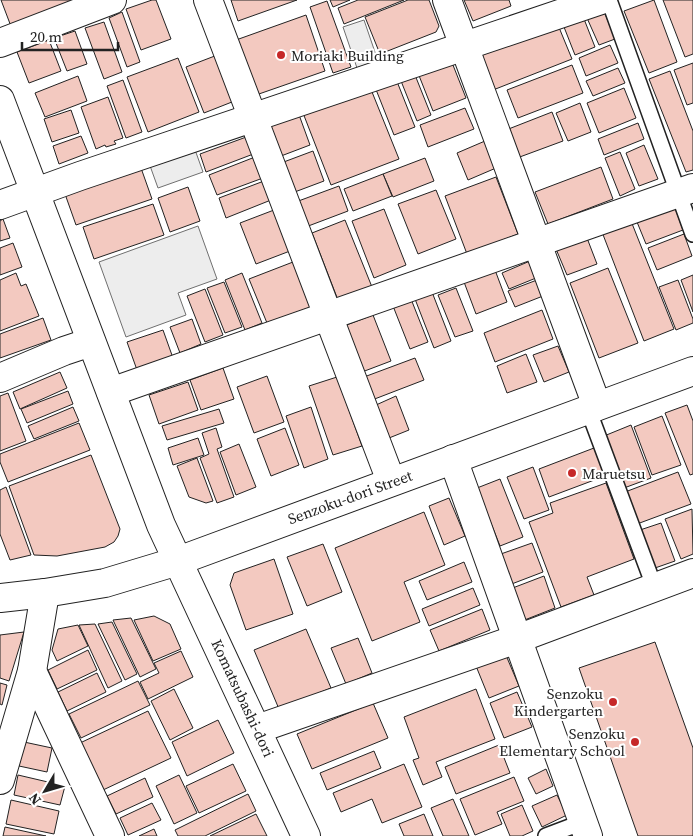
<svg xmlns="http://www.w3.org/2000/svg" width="693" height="836" viewBox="0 0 693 836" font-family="'Source Serif 4',serif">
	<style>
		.parking { fill: #ededed; stroke: #6f6f6f }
		.building { fill: #f3c9c0; stroke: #222 }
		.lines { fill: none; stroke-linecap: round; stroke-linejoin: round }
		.service-casing { stroke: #222; stroke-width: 18 }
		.minor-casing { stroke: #222; stroke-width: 30 }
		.tertiary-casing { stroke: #222; stroke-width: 30 }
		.service { stroke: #fff; stroke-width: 15 }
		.minor { stroke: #fff; stroke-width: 28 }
		.tertiary { stroke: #fff; stroke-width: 28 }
		.poi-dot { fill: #c62828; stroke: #fff; stroke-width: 2 }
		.labels { text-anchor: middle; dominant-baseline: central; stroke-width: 4; stroke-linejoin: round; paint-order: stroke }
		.poi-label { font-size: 15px; fill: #222; stroke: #fff; text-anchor: start }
		.street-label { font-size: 15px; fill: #222; stroke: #fff }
	</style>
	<rect width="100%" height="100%" fill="#fff"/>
	<g class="parking">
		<polygon points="364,20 378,61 357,68 343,27"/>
		<polygon points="194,147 203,172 158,188 149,163"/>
		<polygon points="198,226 217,279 178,293 186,315 126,337 99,262"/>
	</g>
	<g class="building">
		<polygon points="1,0 84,0 12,29"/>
		<polygon points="152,0 156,0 171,39 141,50 126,9"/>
		<polygon points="231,0 297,0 238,21"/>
		<polygon points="330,0 350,0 333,7"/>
		<polygon points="358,0 404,0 344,24 338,8"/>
		<polygon points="408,0 429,0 439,26 436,32 380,54 365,17"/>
		<polygon points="464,0 509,0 511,6 473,21"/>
		<polygon points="654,0 677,62 649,73 624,11"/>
		<polygon points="663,0 693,0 693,54 685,57"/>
		<polygon points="327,1 351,67 333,73 310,7"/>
		<polygon points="604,11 615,39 599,45 587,18"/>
		<polygon points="122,12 140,62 127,67 109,18"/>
		<polygon points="306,15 325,71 256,95 236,40"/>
		<polygon points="584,19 595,47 575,55 564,27"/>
		<polygon points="104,22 122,72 104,79 85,28"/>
		<polygon points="558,25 572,59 493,90 480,55"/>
		<polygon points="75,31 87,64 67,71 54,38"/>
		<polygon points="49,40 61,71 29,83 17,52"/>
		<polygon points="610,45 618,63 586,76 579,58"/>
		<polygon points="220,54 237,100 204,113 186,67"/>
		<polygon points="178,58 199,112 148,132 127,77"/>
		<polygon points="451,60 466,98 433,111 418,73"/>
		<polygon points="693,63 693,103 687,105 674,70"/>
		<polygon points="572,65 583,93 518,118 507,90"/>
		<polygon points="618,68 625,83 593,96 586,81"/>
		<polygon points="670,71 693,131 693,170 686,172 649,79"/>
		<polygon points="415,75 431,115 417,121 401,81"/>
		<polygon points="78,76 87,101 45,117 35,93"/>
		<polygon points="396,79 415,127 394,135 375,87"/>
		<polygon points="123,80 142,132 126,138 107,86"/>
		<polygon points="370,87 399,159 331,185 303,113"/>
		<polygon points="624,88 636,118 599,133 587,103"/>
		<polygon points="108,97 123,138 114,141 116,144 106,147 105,145 96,149 81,107"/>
		<polygon points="580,103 591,132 568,141 556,113"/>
		<polygon points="465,108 474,129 428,147 420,125"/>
		<polygon points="71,110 79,133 52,142 44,119"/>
		<polygon points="298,112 310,145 281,156 268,123"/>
		<polygon points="552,112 563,141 517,158 506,130"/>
		<polygon points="638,123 644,139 604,155 598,139"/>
		<polygon points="81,136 88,153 59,164 53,146"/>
		<polygon points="249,136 256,153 206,172 200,154"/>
		<polygon points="485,141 496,168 468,180 457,153"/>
		<polygon points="644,145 658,179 639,186 626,153"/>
		<polygon points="313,151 324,181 292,193 281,163"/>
		<polygon points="620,152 635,189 620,196 605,158"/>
		<polygon points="255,157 263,178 217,195 209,175"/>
		<polygon points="425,158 434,181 393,197 383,174"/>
		<polygon points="601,167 613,199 548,224 535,192"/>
		<polygon points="141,168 152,199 76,225 65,194"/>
		<polygon points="383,174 392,196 353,211 344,189"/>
		<polygon points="496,177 518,234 467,254 445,196"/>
		<polygon points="264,181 271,200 226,218 219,198"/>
		<polygon points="339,186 348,211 303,228 293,203"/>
		<polygon points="188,187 200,221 170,232 158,198"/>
		<polygon points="436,190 456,239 418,254 398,204"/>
		<polygon points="153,204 164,235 94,259 83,227"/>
		<polygon points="675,208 683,230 646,244 637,222"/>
		<polygon points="384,209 406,265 374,278 352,221"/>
		<polygon points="274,210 290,251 256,264 240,223"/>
		<polygon points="3,219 10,238 0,241 0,221"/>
		<polygon points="345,220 372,287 338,300 312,233"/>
		<polygon points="631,221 674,329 644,341 602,232"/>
		<polygon points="684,234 692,256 657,270 648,248"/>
		<polygon points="587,238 597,264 567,275 556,249"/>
		<polygon points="13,243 22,267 0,275 0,248"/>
		<polygon points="530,261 536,278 509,289 502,273"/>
		<polygon points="293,262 311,307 267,323 249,279"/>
		<polygon points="608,268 638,343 599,358 570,283"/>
		<polygon points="495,270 507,302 476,314 464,282"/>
		<polygon points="16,273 21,286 26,284 39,316 0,331 0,280"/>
		<polygon points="242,273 262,323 245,330 225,280"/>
		<polygon points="693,275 693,312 681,280"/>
		<polygon points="537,280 543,296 515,307 508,291"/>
		<polygon points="678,280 693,319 693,323 676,330 659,287"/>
		<polygon points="224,282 242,327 225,333 207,288"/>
		<polygon points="456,288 473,331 455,337 438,295"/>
		<polygon points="205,289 223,335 205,342 187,296"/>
		<polygon points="432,292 451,341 434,348 415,299"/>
		<polygon points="411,299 428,342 410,349 393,306"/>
		<polygon points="542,310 553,339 495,362 484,333"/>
		<polygon points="373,315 391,361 362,372 344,326"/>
		<polygon points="43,318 51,340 0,358 0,334"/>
		<polygon points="192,319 201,344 180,353 170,327"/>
		<polygon points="163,330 173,358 137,370 127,342"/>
		<polygon points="558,346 569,372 544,382 533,355"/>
		<polygon points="526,354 537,382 507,393 497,366"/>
		<polygon points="415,358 424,380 372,400 364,377"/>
		<polygon points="223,368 234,399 201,410 190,380"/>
		<polygon points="60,372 67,388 20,409 13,392"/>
		<polygon points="267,376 284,422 254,433 237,387"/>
		<polygon points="337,377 362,446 333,455 309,386"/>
		<polygon points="188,382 198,410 159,424 149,395"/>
		<polygon points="68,391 73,404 27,423 21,409"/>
		<polygon points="8,393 26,441 0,451 0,396"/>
		<polygon points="396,396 409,430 389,438 376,405"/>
		<polygon points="687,405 693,421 693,474 690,475 665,413"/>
		<polygon points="73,407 79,421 34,439 28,426"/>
		<polygon points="311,407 328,459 304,468 286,416"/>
		<polygon points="219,409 224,423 167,440 162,426"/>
		<polygon points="662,416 681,465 652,475 634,427"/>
		<polygon points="79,423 90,450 8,482 0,462 0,454"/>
		<polygon points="631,425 651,478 624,488 604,436"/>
		<polygon points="216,428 222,447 217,449 234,497 217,503 200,458 209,454 202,433"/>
		<polygon points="285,428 299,465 271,476 257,439"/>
		<polygon points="198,438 204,455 173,465 168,448"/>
		<polygon points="239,444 256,487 236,495 220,452"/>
		<polygon points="594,448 605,476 549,497 539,469"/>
		<polygon points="91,455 120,529 118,536 114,542 105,547 57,556 34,555 9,486"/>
		<polygon points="197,458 213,501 206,503 189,497 177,466"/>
		<polygon points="533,467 549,510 524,519 507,477"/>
		<polygon points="678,472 691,504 637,524 625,492"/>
		<polygon points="500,479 523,537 500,546 477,488"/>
		<polygon points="606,483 634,559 587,577 594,595 561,607 529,522 553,513 550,503"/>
		<polygon points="6,487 31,555 10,560 0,534 0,490"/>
		<polygon points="449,498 465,536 444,545 429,506"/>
		<polygon points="692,509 693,554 681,559 665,519"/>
		<polygon points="424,512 445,565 404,582 420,622 372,641 335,548"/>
		<polygon points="661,523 675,561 655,568 640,530"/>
		<polygon points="532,543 543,572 509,585 498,555"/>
		<polygon points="323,544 342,592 307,606 287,557"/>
		<polygon points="274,559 293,614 246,630 230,585 234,573"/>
		<polygon points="464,562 472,582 427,600 419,581"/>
		<polygon points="544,576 555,608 522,621 510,589"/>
		<polygon points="473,588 480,605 429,626 422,609"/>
		<polygon points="482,609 490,630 439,651 430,630"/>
		<polygon points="154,616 170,624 181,649 153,661 134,620"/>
		<polygon points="131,618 156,669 140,677 113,620"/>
		<polygon points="112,622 137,674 125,680 98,624"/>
		<polygon points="95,624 122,681 108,688 79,625"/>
		<polygon points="78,625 88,646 57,661 52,650 58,629"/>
		<polygon points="306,629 331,688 279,709 254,650"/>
		<polygon points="24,632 9,681 0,678 0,635"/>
		<polygon points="358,638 372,673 346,684 331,648"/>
		<polygon points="655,642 693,748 693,836 638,836 579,668"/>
		<polygon points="88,650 97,670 57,689 48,670"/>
		<polygon points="181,651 193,677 148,699 140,682 159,673 154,663"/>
		<polygon points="505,653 519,686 489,698 476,666"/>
		<polygon points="97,673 106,692 67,711 58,692"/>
		<polygon points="138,681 150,705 81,738 69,714"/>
		<polygon points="0,683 7,685 2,705 0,704"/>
		<polygon points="174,689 193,728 170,740 151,701"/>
		<polygon points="476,689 495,739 436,762 442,777 423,785 413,760 419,758 404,717"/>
		<polygon points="517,692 532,727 504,738 490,703"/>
		<polygon points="373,703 388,738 312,769 297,734"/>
		<polygon points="148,711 171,758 103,790 80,743"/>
		<polygon points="218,720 234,753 187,776 172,742"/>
		<polygon points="24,742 52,748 47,772 19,766"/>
		<polygon points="499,745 510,773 456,794 445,767"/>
		<polygon points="374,751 381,768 327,790 320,773"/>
		<polygon points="233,764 246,791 199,813 186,786"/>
		<polygon points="404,764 422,807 382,823 372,799 341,812 333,793"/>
		<polygon points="546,769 553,786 536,794 528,778"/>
		<polygon points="18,775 65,786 60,805 14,795"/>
		<polygon points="179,775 197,813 174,824 156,786"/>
		<polygon points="514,777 524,801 497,812 502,824 475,835 460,799"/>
		<polygon points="145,778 153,797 116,814 107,796"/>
		<polygon points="248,794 256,811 205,836 178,836 175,830"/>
		<polygon points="557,795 567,815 542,827 532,806"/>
		<polygon points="453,799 469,836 443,836 431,808"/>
		<polygon points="11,800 59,811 54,834 6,824"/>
		<polygon points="152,803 161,820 128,835 120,818"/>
		<polygon points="522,805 533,831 522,836 510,836 501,814"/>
		<polygon points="256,814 267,836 210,836"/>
		<polygon points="424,814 433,836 404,836 399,824"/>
		<polygon points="5,827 46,836 3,836"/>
		<polygon points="154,829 157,836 139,836"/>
	</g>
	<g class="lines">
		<defs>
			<g id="service">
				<polyline points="609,0 693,234"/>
				<polyline points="588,409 654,586"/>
				<polyline points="546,836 583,822"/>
			</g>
			<g id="minor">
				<polyline points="208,0 391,481"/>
				<polyline points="447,0 597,406"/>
				<polyline points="0,43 112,0"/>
				<polyline points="0,205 80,176 601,0"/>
				<polyline points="0,378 64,351 91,342"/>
				<polyline points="111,392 693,188"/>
				<polyline points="453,459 588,836"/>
				<polyline points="32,671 110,836"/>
				<polyline points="257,729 517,639 693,573"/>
				<polyline points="0,780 32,671 45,593"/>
			</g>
			<g id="tertiary">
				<polyline points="0,100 161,525 306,836"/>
				<polyline points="0,598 45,593 105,583 178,561 693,371"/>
			</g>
		</defs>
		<use href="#service" class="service-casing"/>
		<use href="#minor" class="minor-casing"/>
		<use href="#tertiary" class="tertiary-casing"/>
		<use href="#service" class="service"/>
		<use href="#minor" class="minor"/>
		<use href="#tertiary" class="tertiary"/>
	</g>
	<g class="poi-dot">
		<circle cx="281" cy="55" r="5"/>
		<circle cx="572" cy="473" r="5"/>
		<circle cx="613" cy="702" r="5"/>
		<circle cx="635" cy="742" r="5"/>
	</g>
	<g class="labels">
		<g class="poi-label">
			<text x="291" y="55">Moriaki Building</text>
			<text x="582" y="473">Maruetsu</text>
			<text x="603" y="693" text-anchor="end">Senzoku<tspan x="603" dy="17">Kindergarten</tspan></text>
			<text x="625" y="733" text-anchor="end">Senzoku<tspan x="625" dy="17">Elementary School</tspan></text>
		</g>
		<g class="street-label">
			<text transform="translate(350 497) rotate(-20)">Senzoku-dori Street</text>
			<text transform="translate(243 698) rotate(65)">Komatsubashi-dori</text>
		</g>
	</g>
	<g transform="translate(45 791) rotate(232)" stroke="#ffffff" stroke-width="4" paint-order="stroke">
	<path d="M0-4L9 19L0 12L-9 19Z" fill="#222222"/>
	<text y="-8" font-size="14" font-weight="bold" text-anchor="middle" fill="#222222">N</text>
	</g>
	<path d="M22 42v8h96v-8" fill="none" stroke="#222222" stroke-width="2.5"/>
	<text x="30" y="42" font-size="15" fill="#222222" stroke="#ffffff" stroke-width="4" paint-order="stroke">20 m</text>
</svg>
